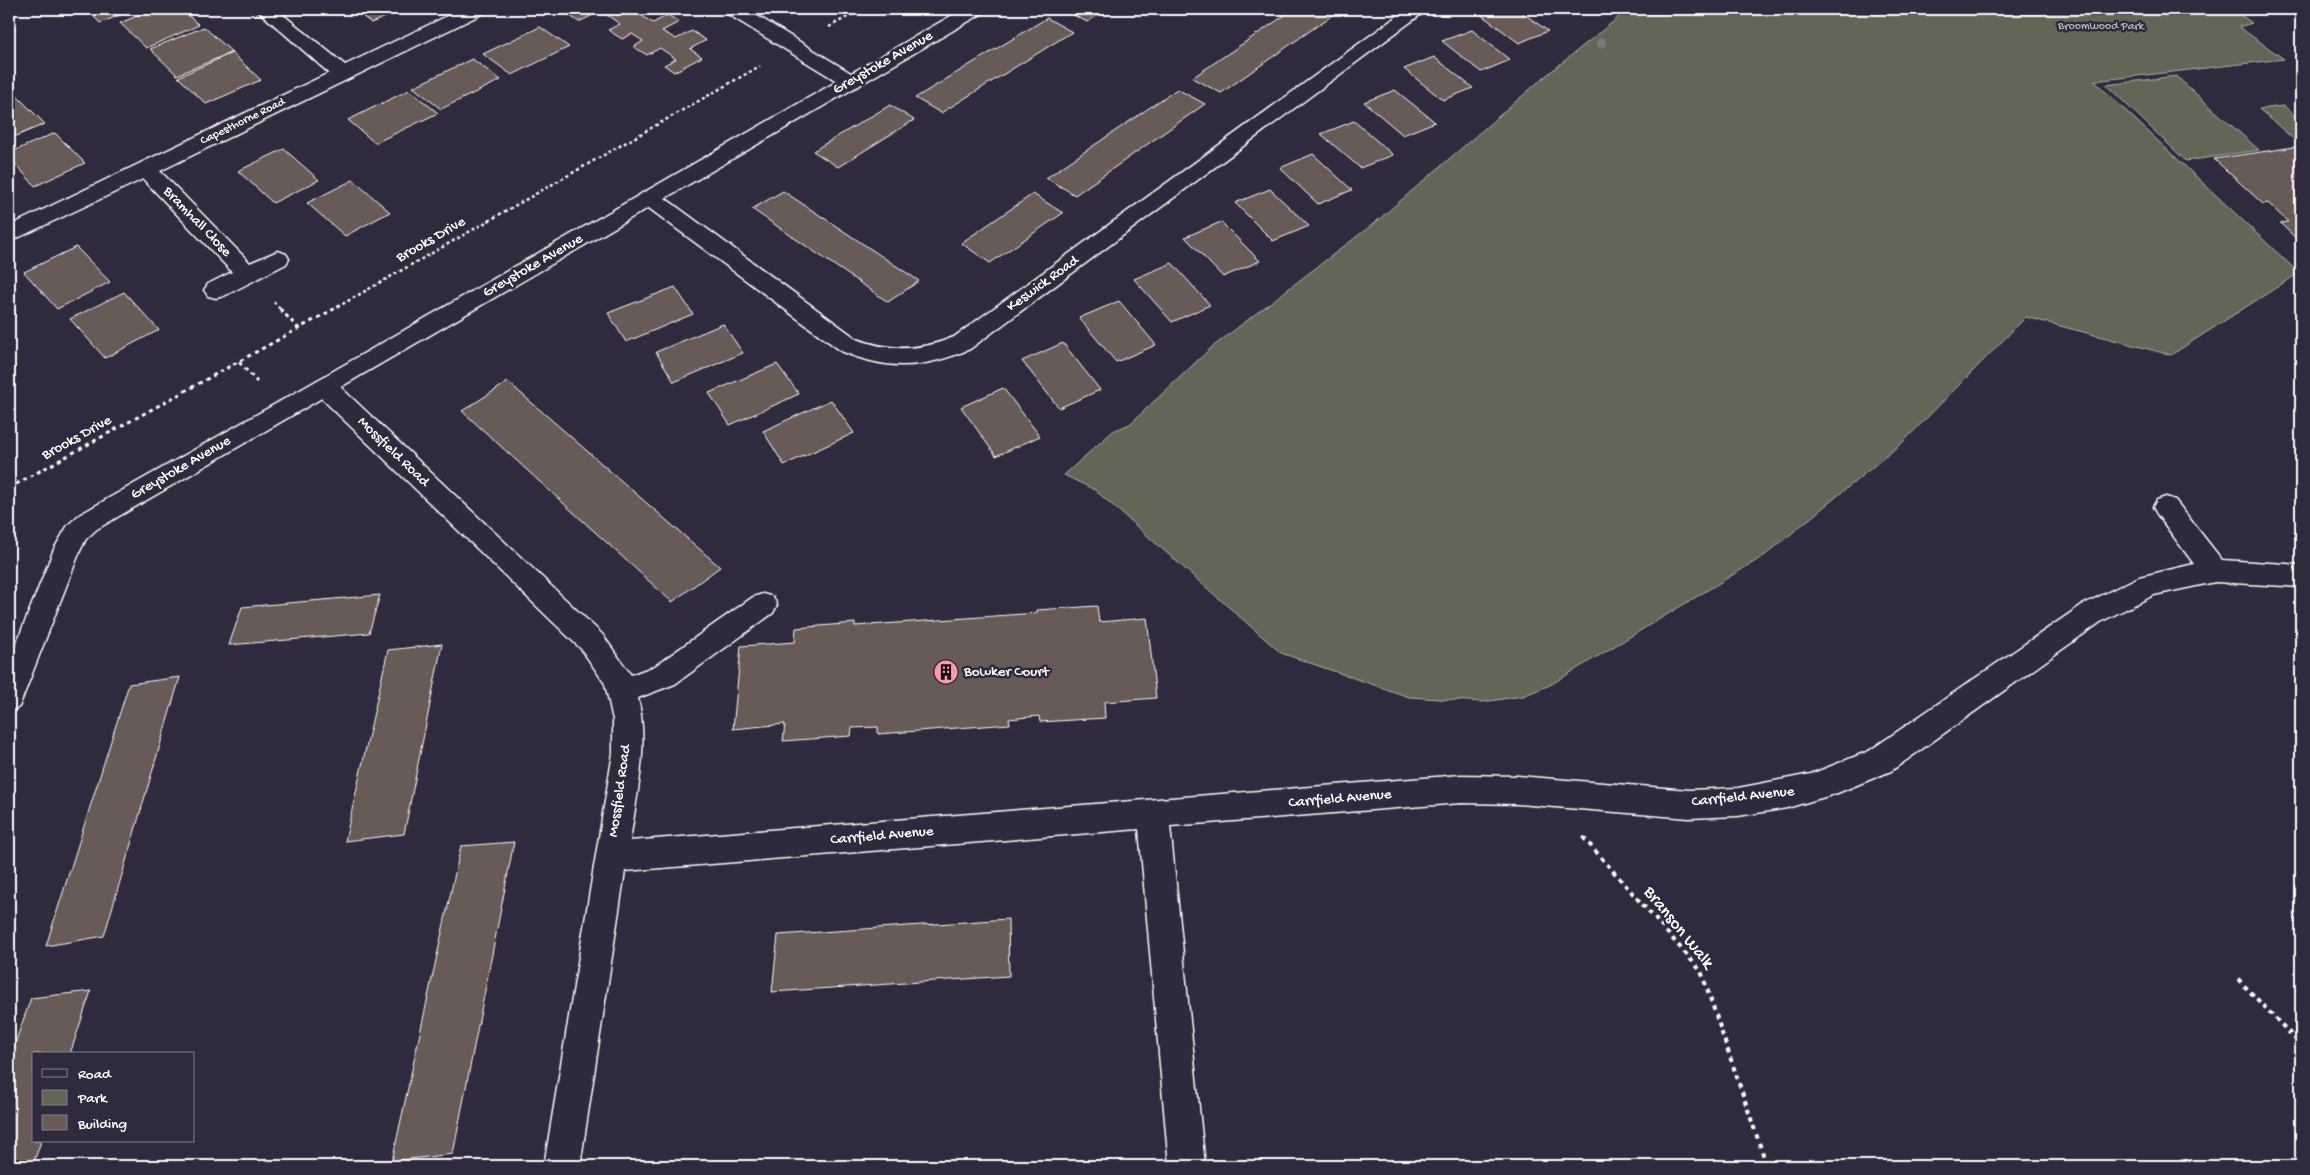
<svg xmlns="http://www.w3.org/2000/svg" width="2310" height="1175" viewBox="0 0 2310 1175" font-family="'Gochi Hand',sans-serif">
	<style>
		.green { fill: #636557; stroke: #b1b2ab }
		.building { fill: #685a57; stroke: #fff }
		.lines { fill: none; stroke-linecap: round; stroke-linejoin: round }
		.street-casing { stroke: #fff; stroke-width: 3 }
		.secondary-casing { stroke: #fff; stroke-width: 3 }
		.path-far2 { stroke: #fff; stroke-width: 2.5; stroke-dasharray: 3 3; stroke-linecap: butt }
		.path-far1 { stroke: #fff; stroke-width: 3; stroke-dasharray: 4 4; stroke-linecap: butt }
		.path { stroke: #fff; stroke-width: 4; stroke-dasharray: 4.5 4.5; stroke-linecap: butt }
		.street { fill: #2f2a3d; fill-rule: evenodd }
		.secondary { fill: #2f2a3d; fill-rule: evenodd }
		.tree { fill: #7b797e }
		.labels { text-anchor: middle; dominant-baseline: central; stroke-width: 5; stroke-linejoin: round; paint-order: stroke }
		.far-park-label { font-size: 12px; fill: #b9bab3; stroke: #2f2a3d }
		.far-street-label { font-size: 12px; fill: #fff; stroke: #2f2a3d }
		.street-label { font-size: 15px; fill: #fff; stroke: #2f2a3d }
		.poi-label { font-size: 15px; fill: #fff; stroke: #2f2a3d; text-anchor: start }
		.near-street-label { font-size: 18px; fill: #fff; stroke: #2f2a3d }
	</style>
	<rect width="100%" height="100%" fill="#2f2a3d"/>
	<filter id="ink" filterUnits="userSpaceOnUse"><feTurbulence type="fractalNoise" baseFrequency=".02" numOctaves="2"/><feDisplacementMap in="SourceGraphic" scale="10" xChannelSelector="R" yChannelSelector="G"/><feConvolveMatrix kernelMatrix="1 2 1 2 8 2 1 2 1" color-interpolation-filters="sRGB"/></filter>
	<g filter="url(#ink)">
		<g class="green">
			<polygon points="1629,9 2232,9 2252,23 2239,27 2284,59 2094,81 2299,273 2171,355 2026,317 1902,443 1764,556 1550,685 1523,696 1483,702 1409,697 1281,653 1095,490 1064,475 1113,431 1130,424 1211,348 1377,221 1543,78"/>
			<polygon points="2176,76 2259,150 2186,161 2106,85"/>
			<polygon points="2284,106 2301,121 2301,143 2298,143 2259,109"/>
		</g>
		<g class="building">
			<polygon points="86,9 135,9 100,23"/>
			<polygon points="154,9 181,9 199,25 146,48 120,23"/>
			<polygon points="354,9 405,9 371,23"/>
			<polygon points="560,9 655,9 642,16 653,23 668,15 679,22 662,31 676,39 692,31 706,40 690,49 702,57 674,72 664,65 676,59 660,48 647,55 634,47 643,41 632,34 622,39 608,30 620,24 601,11 579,22"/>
			<polygon points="1062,9 1108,9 1087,22"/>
			<polygon points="1294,9 1323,9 1334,14 1221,93 1192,78"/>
			<polygon points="1494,9 1517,9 1548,31 1519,43 1480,14"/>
			<polygon points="1047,18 1072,32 941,113 915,98"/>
			<polygon points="204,27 232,52 177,75 150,49"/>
			<polygon points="540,27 569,47 512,75 483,54"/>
			<polygon points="1472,30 1510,60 1481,72 1442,41"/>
			<polygon points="232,53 261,80 206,104 178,77"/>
			<polygon points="1434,57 1473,88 1443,100 1404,69"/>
			<polygon points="472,59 501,80 441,109 413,87"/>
			<polygon points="1177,89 1205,104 1075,195 1046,178"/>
			<polygon points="409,90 438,113 375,143 348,120"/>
			<polygon points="1395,90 1435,122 1403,135 1364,102"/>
			<polygon points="16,95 45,124 9,139 9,98"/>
			<polygon points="890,105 914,120 838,167 813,151"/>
			<polygon points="1354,121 1393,155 1360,168 1321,134"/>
			<polygon points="55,133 85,163 35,186 9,157 9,153"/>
			<polygon points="2301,146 2301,243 2280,223 2288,222 2268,203 2263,204 2214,159"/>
			<polygon points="284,149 319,180 273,203 238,171"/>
			<polygon points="1313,154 1352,190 1318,204 1280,168"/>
			<polygon points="353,180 390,212 345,236 307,203"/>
			<polygon points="1270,189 1309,226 1273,241 1235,203"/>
			<polygon points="783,191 919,281 888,302 752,209"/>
			<polygon points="1033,194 1063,213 990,263 961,243"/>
			<polygon points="1221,222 1260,261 1223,277 1185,237"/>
			<polygon points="76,247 110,282 57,309 24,272"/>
			<polygon points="1172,263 1210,305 1172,322 1134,279"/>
			<polygon points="675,287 693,314 626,342 608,313"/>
			<polygon points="124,292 159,330 105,358 70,319"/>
			<polygon points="1119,301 1156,345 1116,362 1079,318"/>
			<polygon points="723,324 743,353 674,382 656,352"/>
			<polygon points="1063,343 1100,390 1059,408 1022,361"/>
			<polygon points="777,364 799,394 730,425 709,393"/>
			<polygon points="508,382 720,567 672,602 462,411"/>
			<polygon points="1003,388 1040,436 996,456 961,407"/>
			<polygon points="831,400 854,433 784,465 763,431"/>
			<polygon points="380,595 369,633 229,645 242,607"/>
			<polygon points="1097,606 1099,622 1147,618 1156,698 1104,702 1105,718 1040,722 1039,716 1009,719 1010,724 878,734 878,727 852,728 851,736 783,741 785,724 733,729 741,646 795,642 796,628 855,623 855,626 1037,613 1037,610"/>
			<polygon points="442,644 404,834 345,841 388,650"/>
			<polygon points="180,677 104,936 46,946 129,684"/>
			<polygon points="514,842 453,1154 392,1161 461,846"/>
			<polygon points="1008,919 1009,976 772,992 778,935"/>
			<polygon points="91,991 70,1054 34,1054 34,1141 41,1141 34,1162 9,1166 9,1060 31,998"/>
			<polygon points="374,1162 373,1166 303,1166"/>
		</g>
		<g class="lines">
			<defs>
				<g id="street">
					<polygon points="256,9 276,9 345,65 462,9 486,9 484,13 160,171 250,263 278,251 286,254 289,259 286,264 224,296 216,298 208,296 204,290 208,284 232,272 143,179 9,242 9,226 329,73"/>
					<polygon points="724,9 746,9 859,78 862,82 859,86 852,88 845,86 726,13"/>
					<path d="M 1407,9 L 1428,9 L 970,349 C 923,369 888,371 841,351 L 642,203 L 639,198 L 642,193 L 650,191 L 658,193 L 857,339 C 890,352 921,351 954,337 Z"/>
					<path d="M 325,378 L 334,381 L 602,634 L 631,675 L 655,666 L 753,597 L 763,594 L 773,597 L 777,605 L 773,613 L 675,684 L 638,698 C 649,746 637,793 630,841 L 1461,775 L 1518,776 L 1689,790 L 1738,788 L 1811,774 L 1869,751 L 2082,605 L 2139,577 L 2194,564 L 2157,514 L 2153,507 L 2157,500 L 2166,497 L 2175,500 L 2222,560 L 2301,565 L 2301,587 L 2215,582 L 2154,595 L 2102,621 L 1891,771 L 1835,794 L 1787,808 L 1738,816 L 1689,818 L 1518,804 L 1461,803 L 1170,826 L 1205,1166 L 1169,1166 L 1139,829 L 625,871 L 580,1166 L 544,1166 L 613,753 L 613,720 L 605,684 L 582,650 L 316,393 L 313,387 L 316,381 Z"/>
				</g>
				<polygon id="secondary" points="963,9 985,9 983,13 97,529 86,539 80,551 19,707 9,711 9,662 54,549 68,525 79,515 316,381"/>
			</defs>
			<use href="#street" class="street-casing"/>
			<use href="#secondary" class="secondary-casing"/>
			<g class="path-far2">
				<polyline points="829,27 862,9"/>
				<polyline points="274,302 281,310"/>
				<polyline points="332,310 760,66"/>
			</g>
			<g class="path-far1">
				<polyline points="280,309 299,329"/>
				<polyline points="239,362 257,382"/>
				<polyline points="9,488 334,309"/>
			</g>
			<g class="path">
				<polyline points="1583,837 1701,971 1767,1166"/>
				<polyline points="2238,979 2301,1045"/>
			</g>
			<use href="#street" class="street"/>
			<use href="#secondary" class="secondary"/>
		</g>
		<circle class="tree" cx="1601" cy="43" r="5"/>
	</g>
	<defs>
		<symbol id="building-disc" viewBox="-11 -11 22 22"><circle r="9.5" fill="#ff9aa2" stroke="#2f2a3d"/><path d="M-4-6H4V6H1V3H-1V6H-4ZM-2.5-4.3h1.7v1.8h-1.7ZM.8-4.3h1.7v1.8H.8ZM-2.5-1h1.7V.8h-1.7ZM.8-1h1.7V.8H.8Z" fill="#111"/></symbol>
	</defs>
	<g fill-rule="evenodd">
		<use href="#building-disc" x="932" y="658" width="28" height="28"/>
	</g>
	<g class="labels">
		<g class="far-park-label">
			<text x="2101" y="27">Broomwood Park</text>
		</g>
		<g class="far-street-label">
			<text transform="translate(243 122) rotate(-26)">Capesthorne Road</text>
		</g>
		<g class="street-label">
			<text transform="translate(883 63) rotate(-30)">Greystoke Avenue</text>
			<text transform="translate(197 222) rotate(46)">Bramhall Close</text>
			<text transform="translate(431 240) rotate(-30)">Brooks Drive</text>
			<text transform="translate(533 266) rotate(-30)">Greystoke Avenue</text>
			<text transform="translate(1043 284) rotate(-36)">Keswick Road</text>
			<text transform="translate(77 438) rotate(-29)">Brooks Drive</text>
			<text transform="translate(393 452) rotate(44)">Mossfield Road</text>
			<text transform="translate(181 468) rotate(-30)">Greystoke Avenue</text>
			<text transform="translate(620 791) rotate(-82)">Mossfield Road</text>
			<text transform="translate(1743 797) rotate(-6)">Carrfield Avenue</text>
			<text transform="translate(1340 799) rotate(-5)">Carrfield Avenue</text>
			<text transform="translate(882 836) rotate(-5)">Carrfield Avenue</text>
		</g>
		<g class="poi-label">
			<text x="964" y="672">Bowker Court</text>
		</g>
		<g class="near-street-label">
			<text transform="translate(1678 928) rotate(51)">Branson Walk</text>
		</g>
	</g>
	<rect width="2310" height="1175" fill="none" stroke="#2f2a3d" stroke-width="30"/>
	<rect x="15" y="15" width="2280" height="1145" fill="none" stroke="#fff" stroke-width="2" filter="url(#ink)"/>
	<rect x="32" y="1052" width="162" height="90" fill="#2f2a3d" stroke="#827f8b"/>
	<rect x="42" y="1069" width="25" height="8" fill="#2f2a3d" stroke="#827f8b"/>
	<text x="78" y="1078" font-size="15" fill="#ffffff">Road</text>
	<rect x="42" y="1090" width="25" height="15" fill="#636557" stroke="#827f8b"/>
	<text x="78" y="1102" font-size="15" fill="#ffffff">Park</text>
	<rect x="42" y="1115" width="25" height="15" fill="#685a57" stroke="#827f8b"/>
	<text x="78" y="1128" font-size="15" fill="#ffffff">Building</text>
</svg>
